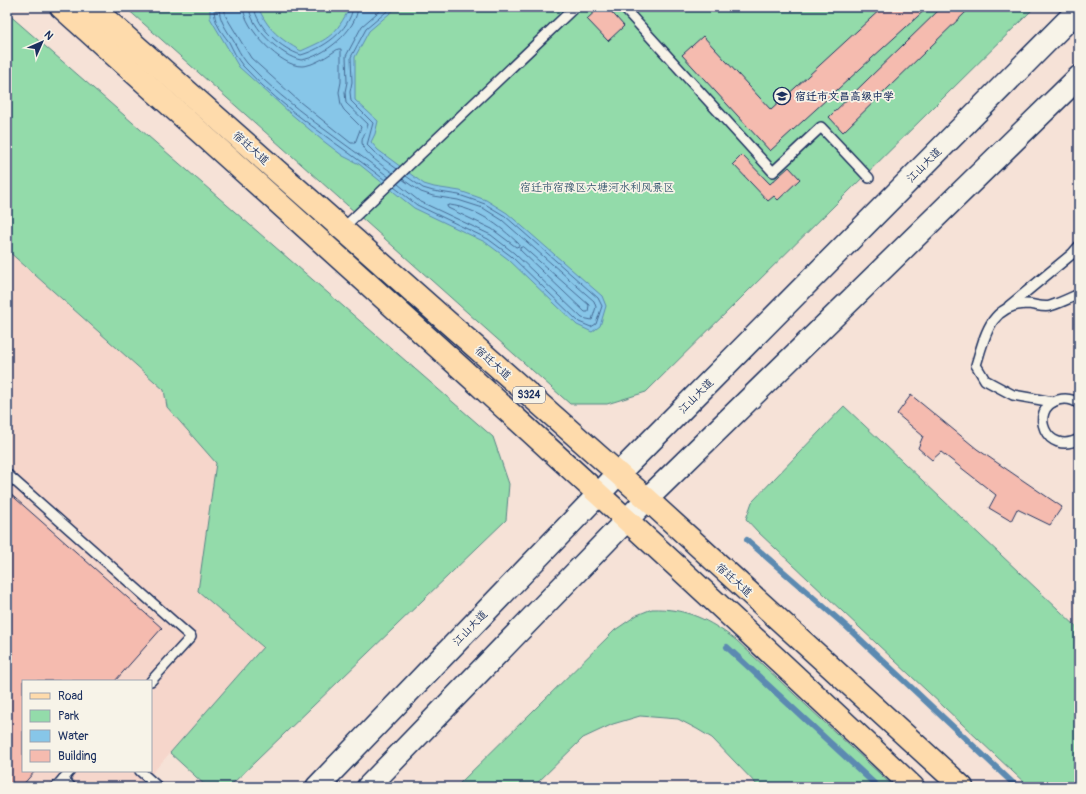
<svg xmlns="http://www.w3.org/2000/svg" width="1086" height="794" viewBox="0 0 1086 794" font-family="Pangolin,'LXGW WenKai TC',sans-serif">
	<style>
		.built { fill: #f6d6cb; fill-rule: evenodd }
		.green { fill: #93dbaa; stroke: #578584 }
		.water { fill: #87c6e8; stroke: #5c8ab1 }
		.lines { fill: none; stroke-linecap: round; stroke-linejoin: round }
		.shore { stroke: #466b95; stroke-width: 1 }
		.stream { stroke: #5c8ab1; stroke-width: 6 }
		.building { fill: #f5bbaf; stroke: #1b2f5e }
		.lane-casing { stroke: #1b2f5e; stroke-width: 12 }
		.secondary-casing { stroke: #1b2f5e; stroke-width: 25 }
		.primary-casing { stroke: #1b2f5e; stroke-width: 25 }
		.lane { stroke: #f7f3e8; stroke-width: 9 }
		.secondary { stroke: #f7f3e8; stroke-width: 22 }
		.primary { stroke: #fedbac; stroke-width: 22 }
		.labels { text-anchor: middle; dominant-baseline: central; stroke-width: 3.5; stroke-linejoin: round; paint-order: stroke }
		.shield { fill: #f7f3e8; stroke: #5d6a87; stroke-width: 1 }
		.shield-label { font-size: 10px; font-weight: bold; fill: #1b2f5e }
		.poi-label { font-size: 11px; font-weight: bold; fill: #1b2f5e; stroke: #f7f3e8; text-anchor: start }
		.street-label { font-size: 11px; fill: #1b2f5e; stroke: #f7f3e8 }
		.park-label { font-size: 11px; fill: #395a71; stroke: #f7f3e8 }
	</style>
	<rect width="100%" height="100%" fill="#f6e2d7"/>
	<filter id="ink" filterUnits="userSpaceOnUse"><feTurbulence type="fractalNoise" baseFrequency=".025" numOctaves="2"/><feDisplacementMap in="SourceGraphic" scale="8" xChannelSelector="R" yChannelSelector="G"/><feConvolveMatrix kernelMatrix="1 2 1 2 8 2 1 2 1" color-interpolation-filters="sRGB"/></filter>
	<g filter="url(#ink)">
		<path class="built" d="M 7,250 L 164,390 L 167,407 L 216,463 L 198,591 L 263,647 L 140,787 L 7,787 ZM 23,681 L 151,681 L 151,771 L 23,771 Z"/>
		<g class="green">
			<polygon points="125,7 1035,7 646,392 607,404 570,404"/>
			<polygon points="7,13 493,437 509,484 506,520 229,787 207,787 170,753 263,647 198,591 216,463 167,407 164,390 7,250"/>
			<polygon points="844,406 1079,629 1079,787 1029,787 758,532 746,519 752,502"/>
			<path d="M 652,609 C 687,608 709,620 736,640 L 894,787 L 759,787 L 712,738 L 697,729 L 678,719 L 640,716 L 613,724 L 583,738 L 533,787 L 456,787 L 615,630 L 637,615 Z"/>
		</g>
		<path class="water" d="M 210,7 L 258,7 C 268,30 280,39 301,51 C 330,38 335,36 350,7 L 401,7 L 396,8 L 369,31 L 355,57 L 355,100 L 378,121 L 375,134 L 371,142 L 378,150 L 424,184 L 434,187 L 460,191 L 486,200 L 507,213 L 602,296 L 606,306 L 600,326 L 592,332 L 577,325 L 508,259 L 485,242 L 414,208 L 359,164 L 343,156 L 322,140 L 290,113 L 239,67 L 210,18 Z"/>
		<g class="lines">
			<g class="shore">
				<path d="M 214,7 C 214,23 220,30 229,42 C 233,50 237,59 243,66 C 284,111 338,143 385,180"/>
				<path d="M 219,7 C 219,20 226,29 233,40 C 237,47 241,56 247,63 C 289,108 341,140 389,177"/>
				<path d="M 225,7 L 225,15 L 251,58 L 300,102 L 351,143 L 355,143 L 361,127 L 344,110 L 341,105 L 339,92 L 341,82 L 341,49 L 338,49 C 329,55 313,66 302,66 C 281,67 244,28 243,7"/>
				<path d="M 249,7 C 250,27 282,57 301,60 C 323,57 357,31 358,7"/>
				<path d="M 254,7 C 257,28 282,49 301,55 C 322,49 350,31 353,7"/>
				<path d="M 384,7 L 362,26 L 346,56 L 347,82 L 345,92 L 346,103 L 368,124 C 367,131 362,136 362,142 C 362,153 385,167 393,173"/>
				<polyline points="392,7 366,29 351,57 352,82 350,92 351,101 373,123 367,145 375,153 397,169"/>
				<polyline points="398,184 419,201 491,235 514,253 582,318 592,320 596,307 594,301 502,220 483,208 458,200 433,196 421,192 402,179"/>
				<polyline points="394,187 417,205 488,239 511,256 579,322 591,327 596,324 602,306 598,298 505,216 485,204 459,195 433,191 423,188 406,176"/>
				<path d="M 450,205 C 478,209 499,225 519,244 L 519,246 L 516,247 L 492,229 L 448,208 L 447,206 Z"/>
				<polygon points="523,247 589,305 588,312 585,312 520,250 520,248"/>
			</g>
			<g class="stream">
				<polyline points="747,540 847,627 1017,787"/>
				<polyline points="727,647 878,787"/>
			</g>
		</g>
		<g class="building">
			<polygon points="600,7 607,7 624,26 608,41 587,19"/>
			<polygon points="883,7 928,7 770,151 682,55 703,36 771,110"/>
			<polygon points="942,7 967,7 969,9 843,132 829,117"/>
			<polygon points="742,155 770,184 789,167 800,179 778,200 774,196 768,201 733,164"/>
			<polygon points="911,395 977,449 1062,507 1050,525 1017,509 1011,521 989,508 996,495 941,452 932,460 918,448 923,436 897,414"/>
			<polygon points="7,491 162,628 115,681 23,681 23,771 35,771 21,787 7,787"/>
		</g>
		<g class="lines">
			<defs>
				<g id="lane">
					<polyline points="623,7 773,172 821,127 869,178"/>
					<polyline points="341,230 575,7"/>
					<polyline points="1009,306 1072,254 1079,246"/>
					<path d="M 1053,402 L 1013,395 L 985,380 L 976,365 C 985,336 990,305 1026,304 C 1034,304 1043,308 1050,306 C 1060,303 1070,298 1079,294"/>
					<path d="M 1079,404 C 1073,399 1066,398 1058,400 C 1028,409 1046,457 1079,439"/>
					<polyline points="7,474 191,637 151,681"/>
					<polyline points="140,771 158,787"/>
					<polyline points="63,779 71,787"/>
					<polyline points="56,787 70,771"/>
				</g>
				<g id="secondary">
					<polyline points="317,787 618,474 1079,9"/>
					<polyline points="368,787 647,499 1079,77"/>
				</g>
				<g id="primary">
					<path d="M 61,7 C 347,264 633,522 913,787"/>
					<polyline points="92,7 647,499 962,787"/>
				</g>
			</defs>
			<use href="#lane" class="lane-casing"/>
			<use href="#secondary" class="secondary-casing"/>
			<use href="#primary" class="primary-casing"/>
			<use href="#lane" class="lane"/>
			<use href="#secondary" class="secondary"/>
			<use href="#primary" class="primary"/>
		</g>
	</g>
	<defs>
		<symbol id="school-ring" viewBox="-11 -11 22 22"><circle r="9.5" fill="#f7f3e8" stroke="#1b2f5e" stroke-width="1.5"/><path d="M0-5L7-2L0 1L-7-2ZM-4 1L0 2.5L4 1V4Q0 6-4 4Z" fill="#1b2f5e"/></symbol>
	</defs>
	<g fill-rule="evenodd">
		<use href="#school-ring" x="772" y="86" width="20" height="20"/>
	</g>
	<g class="labels">
		<rect class="shield" x="513" y="387" width="32" height="16" rx="3"/>
		<g class="shield-label">
			<text x="529" y="395">S324</text>
		</g>
		<g class="poi-label">
			<text x="795" y="96">宿迁市文昌高级中学</text>
		</g>
		<g class="street-label">
			<text transform="translate(251 148) rotate(42)">宿迁大道</text>
			<text transform="translate(924 165) rotate(-45)">江山大道</text>
			<text transform="translate(493 363) rotate(42)">宿迁大道</text>
			<text transform="translate(696 396) rotate(-45)">江山大道</text>
			<text transform="translate(734 580) rotate(42)">宿迁大道</text>
			<text transform="translate(470 628) rotate(-46)">江山大道</text>
		</g>
		<g class="park-label">
			<text x="597" y="187">宿迁市宿豫区六塘河水利风景区</text>
		</g>
	</g>
	<rect width="1086" height="794" fill="none" stroke="#f7f3e8" stroke-width="24"/>
	<rect x="12" y="12" width="1062" height="770" fill="none" stroke="#1b2f5e" stroke-width="1.5" filter="url(#ink)"/>
	<rect x="22" y="680" width="130" height="92" fill="#f7f3e8" stroke="#9fa5b1"/>
	<rect x="30" y="693" width="20" height="6" fill="#fedbac" stroke="#9fa5b1"/>
	<text x="58" y="700" font-size="12" fill="#1b2f5e">Road</text>
	<rect x="30" y="710" width="20" height="12" fill="#93dbaa" stroke="#9fa5b1"/>
	<text x="58" y="720" font-size="12" fill="#1b2f5e">Park</text>
	<rect x="30" y="730" width="20" height="12" fill="#87c6e8" stroke="#9fa5b1"/>
	<text x="58" y="740" font-size="12" fill="#1b2f5e">Water</text>
	<rect x="30" y="750" width="20" height="12" fill="#f5bbaf" stroke="#9fa5b1"/>
	<text x="58" y="760" font-size="12" fill="#1b2f5e">Building</text>
	<g transform="translate(42 42) rotate(45)" stroke="#f7f3e8" stroke-width="3" paint-order="stroke">
	<path d="M0-3L7 15L0 10L-7 15Z" fill="#1b2f5e"/>
	<text y="-6" font-size="11" font-weight="bold" text-anchor="middle" fill="#1b2f5e">N</text>
	</g>
</svg>
